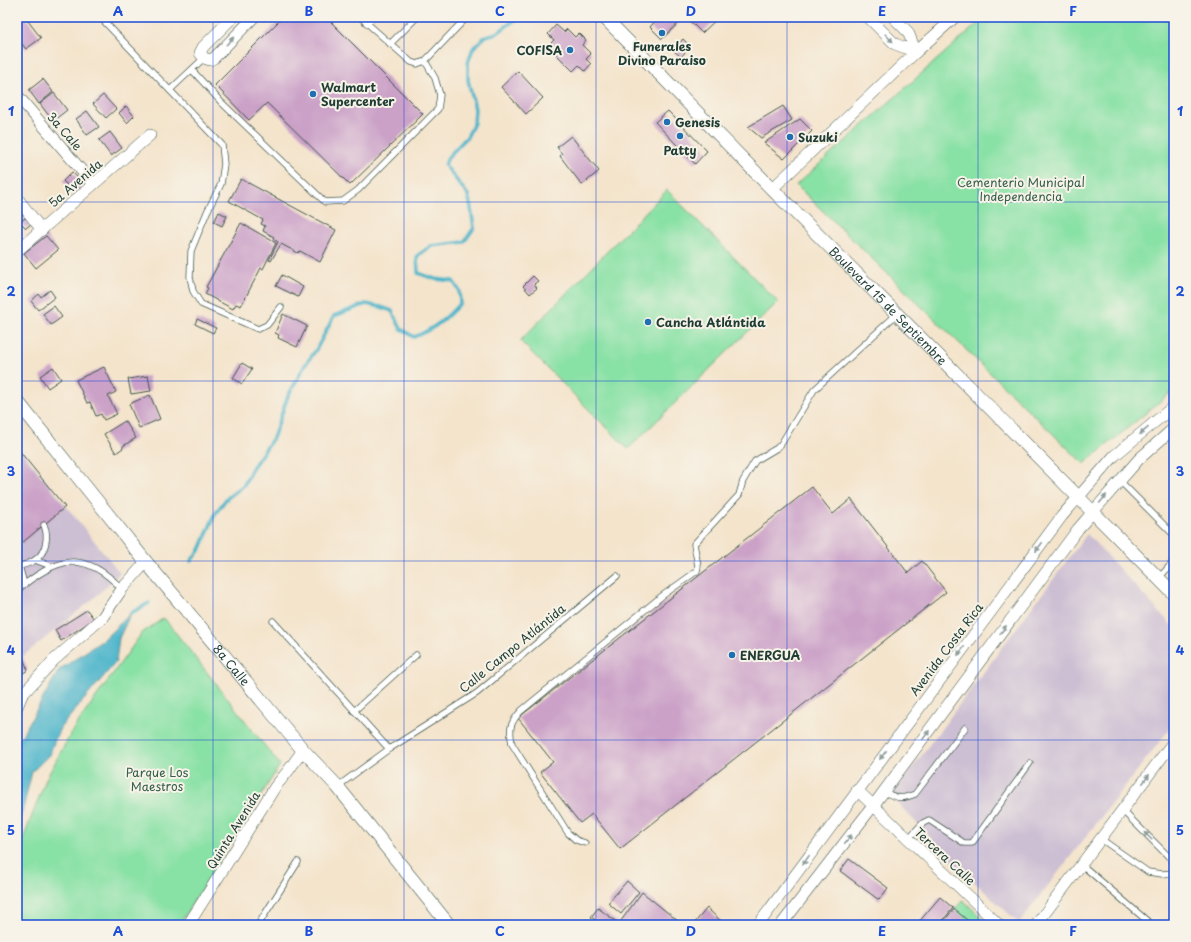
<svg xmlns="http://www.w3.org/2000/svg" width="1191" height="942" viewBox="0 0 1191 942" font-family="'Playpen Sans',sans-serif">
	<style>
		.industrial { fill: #ccbed3 }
		.green { fill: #88e1a5; stroke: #548f6c }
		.water { fill: #4db5cb; stroke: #367980 }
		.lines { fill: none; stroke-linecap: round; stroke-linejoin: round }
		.stream { stroke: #4db5cb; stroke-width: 3.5 }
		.building { fill: #cba1c8 }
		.service-casing { stroke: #3f564b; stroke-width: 7 }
		.minor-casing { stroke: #3f564b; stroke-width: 12 }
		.tertiary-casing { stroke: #3f564b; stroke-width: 14 }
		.service { stroke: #fff; stroke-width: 5.5 }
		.minor { stroke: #fff; stroke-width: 11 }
		.tertiary { stroke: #fff; stroke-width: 13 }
		.oneway { fill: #8f9e9a }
		.grid { fill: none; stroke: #1d4ed8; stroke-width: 1; stroke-opacity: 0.55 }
		.poi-dot { fill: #1f6fb2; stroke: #f7f3e8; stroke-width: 1.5 }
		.labels { text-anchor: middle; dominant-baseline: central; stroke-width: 4; stroke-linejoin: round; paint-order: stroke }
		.poi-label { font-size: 12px; font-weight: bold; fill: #1f3d34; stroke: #f7f3e8; text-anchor: start }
		.street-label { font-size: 12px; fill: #1f3d34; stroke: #f7f3e8 }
		.park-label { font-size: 12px; fill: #345e4b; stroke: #f7f3e8 }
		.neatline { fill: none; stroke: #1d4ed8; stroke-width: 1.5 }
		.grid-label { font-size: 13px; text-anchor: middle; font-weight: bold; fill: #1d4ed8 }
	</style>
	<rect width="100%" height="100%" fill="#f7f3e8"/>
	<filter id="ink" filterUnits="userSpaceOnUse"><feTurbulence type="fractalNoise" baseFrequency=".025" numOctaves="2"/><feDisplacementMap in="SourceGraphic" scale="8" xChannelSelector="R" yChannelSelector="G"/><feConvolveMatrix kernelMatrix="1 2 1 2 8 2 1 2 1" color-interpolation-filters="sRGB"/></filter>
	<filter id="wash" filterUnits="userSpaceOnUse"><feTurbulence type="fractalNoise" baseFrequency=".012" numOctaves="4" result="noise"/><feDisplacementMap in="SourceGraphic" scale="16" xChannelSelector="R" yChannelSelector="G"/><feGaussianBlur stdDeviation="0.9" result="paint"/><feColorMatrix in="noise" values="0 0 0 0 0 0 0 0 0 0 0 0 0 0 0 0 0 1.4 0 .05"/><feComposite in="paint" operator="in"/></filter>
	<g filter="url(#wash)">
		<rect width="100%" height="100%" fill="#f4e4cc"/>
		<g class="industrial">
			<polygon points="17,445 120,573 93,599 17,661"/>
			<polygon points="1087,534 1174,628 1174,723 1019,923 958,867 891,796"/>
		</g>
		<g class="green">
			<polygon points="985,17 1164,17 1174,27 1174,390 1084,464 796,185"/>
			<polygon points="667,190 778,302 628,449 520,341"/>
			<polygon points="164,618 280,765 179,925 17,925 17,855 46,779 74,728 142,633"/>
			<polygon points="963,900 989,925 941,925"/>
		</g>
		<polygon class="water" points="131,613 119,638 116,662 60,728 49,755 32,772 23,809 17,828 17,744 25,730 59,670 103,640"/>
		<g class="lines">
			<g class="stream">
				<path d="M 191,561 L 201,548 L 215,514 L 226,499 L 244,485 L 252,468 L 273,438 L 288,396 L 305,365 L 316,350 L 334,316 L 366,304 L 381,307 L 392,311 L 401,329 L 414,337 C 434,329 446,319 460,303 L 459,290 L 453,281 L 435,279 L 418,273 L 417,256 L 431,246 L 464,242 L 474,228 L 471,208 L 468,195 L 445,165 L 448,157 L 467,137 L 474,123 L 475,109 L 468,80 L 468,63 L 473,48 L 486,36 L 497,33 L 519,17"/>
				<polyline points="131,613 149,603"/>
			</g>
		</g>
		<g id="blocks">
			<g class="building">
				<polygon points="19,17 25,17 41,38 26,49 17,38 17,19"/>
				<polygon points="283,17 326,17 423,114 350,185 267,103 249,120 215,85"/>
				<polygon points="659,17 679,17 682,20 662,39 650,27"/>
				<polygon points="688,17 719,17 702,33 687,18"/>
				<polygon points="556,25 564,32 567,29 575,37 579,33 586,40 582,45 591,54 586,59 591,64 585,71 579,65 573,71 548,46 554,40 548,34"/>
				<polygon points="683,39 690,46 681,57 673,50"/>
				<polygon points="518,71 543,98 526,114 501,87"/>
				<polygon points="43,79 53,92 39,104 29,90"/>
				<polygon points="54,93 67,110 53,121 40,104"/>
				<polygon points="103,95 116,109 106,118 93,104"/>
				<polygon points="126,106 134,116 127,123 119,113"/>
				<polygon points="783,106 792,120 761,138 748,127"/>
				<polygon points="87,111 99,127 87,135 76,119"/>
				<polygon points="668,111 707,151 695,164 655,122"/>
				<polygon points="800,119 812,131 784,159 764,143"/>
				<polygon points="110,132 122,148 111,156 99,140"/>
				<polygon points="571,136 599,171 582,185 560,156 562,154 557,147"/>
				<polygon points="72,172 85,185 76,194 63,181"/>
				<polygon points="241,179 336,230 320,262 300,251 298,253 281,244 271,261 269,260 278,242 273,239 274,237 263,231 265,226 261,224 263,220 229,201"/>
				<polygon points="219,212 227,216 222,226 214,222"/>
				<polygon points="25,218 31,224 26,228 20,222"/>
				<polygon points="241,223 276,243 263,269 261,268 241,306 236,304 233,309 205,294 208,288 206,287"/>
				<polygon points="46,236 58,250 36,268 24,253"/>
				<polygon points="282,275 303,287 298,297 276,286"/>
				<polygon points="533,276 538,281 534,284 537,288 530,294 523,286"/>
				<polygon points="50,290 55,297 38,310 31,301 39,294 41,297"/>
				<polygon points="54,306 62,317 51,325 43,314"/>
				<polygon points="283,314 307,326 297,347 278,338 279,335 275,333"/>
				<polygon points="197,319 216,328 213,333 195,324"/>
				<polygon points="242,363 252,369 242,384 233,378"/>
				<polygon points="53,367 61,379 48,388 40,376"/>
				<polygon points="104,367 116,392 108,396 117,414 104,420 101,414 96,416 90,402 87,403 76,380"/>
				<polygon points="148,376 151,391 131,394 128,379"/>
				<polygon points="150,395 160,419 139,428 129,404"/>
				<polygon points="125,421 136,438 123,446 123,448 116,453 104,434"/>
				<polygon points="17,448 65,507 22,543 17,536"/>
				<polygon points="812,487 833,514 851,499 908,573 922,561 946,592 620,849 592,814 580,823 540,772 553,762 518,718"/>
				<polygon points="87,610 94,619 61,641 55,630"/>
				<polygon points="22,656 28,670 20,675 17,668 17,659"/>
				<polygon points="849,859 888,888 879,900 840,871"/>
				<polygon points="627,881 639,892 621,914 608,903"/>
				<polygon points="642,892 683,925 618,925"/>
				<polygon points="940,897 953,908 939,925 920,925 918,923"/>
				<polygon points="598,908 618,923 616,925 603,925 591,917"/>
				<polygon points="707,908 725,925 693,925"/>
				<polygon points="954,909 973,925 946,925 943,922"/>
			</g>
		</g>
	</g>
	<g filter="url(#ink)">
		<use href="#blocks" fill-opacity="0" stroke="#3f564b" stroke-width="1"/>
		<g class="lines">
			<defs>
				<g id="service">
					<polyline points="100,17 222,145 224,164 221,184 207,212 191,251 190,277 193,291 201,304 258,329 267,325 281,307"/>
					<polyline points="360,17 411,62 417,64 425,61 467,17"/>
					<polyline points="367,23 374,17"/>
					<polyline points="390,44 417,17"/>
					<polyline points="192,70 221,102 325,202 343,201 358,190 438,109 440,95 435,78 425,61"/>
					<polyline points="170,90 204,58"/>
					<polyline points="1119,480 1174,535"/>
					<polyline points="35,560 51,566"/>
					<path d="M 17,566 L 19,566 C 24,565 31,563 35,560 C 46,553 49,536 44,525"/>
					<polyline points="19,566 24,584"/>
					<polyline points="1159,578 1174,561"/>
					<path d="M 17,590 C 57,558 83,548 122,589"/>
					<polyline points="273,621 389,749"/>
					<polyline points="354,711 416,655"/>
					<polyline points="338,786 389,749 477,693 617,576"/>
					<path d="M 884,792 C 898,798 900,800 915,794 L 965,728"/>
					<polyline points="1122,810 1174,862"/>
					<polyline points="908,839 923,823 929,820 964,843 972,843 1030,763"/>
					<polyline points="1101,839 1148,872 1162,874 1174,873"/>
					<path d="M 585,843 L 576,840 L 568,833 L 512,744 C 509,728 510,723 521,711 L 662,596 L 697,571 L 698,566 L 694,544 L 739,495 L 743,481 L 755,461 L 777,448 L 781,444 L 814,390 L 897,314"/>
					<polyline points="1082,865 1152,925"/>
					<polyline points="258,925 298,862"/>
				</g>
				<g id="minor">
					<polyline points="233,17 203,47 200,53 204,58 210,60 214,58 254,17"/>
					<polyline points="868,17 895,44 916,52"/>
					<polyline points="893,17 908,32 916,52"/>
					<polyline points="17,95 93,184"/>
					<polyline points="772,189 916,52 955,17"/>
					<polyline points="17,198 42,230"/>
					<polyline points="17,251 150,135"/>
					<polyline points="17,707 22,695 54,660 102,618 122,589 146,562"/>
					<polyline points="857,790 999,925"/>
					<polyline points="188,925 275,787 288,771 303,750"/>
					<polyline points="758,925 1062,516 1114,456 1174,406"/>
					<polyline points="781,925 873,806 1078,529 1139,459 1174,428"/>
					<polyline points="1036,925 1174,741"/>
				</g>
				<g id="tertiary">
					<path id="s1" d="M 604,17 L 772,189 L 897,314 L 1174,594"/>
					<path id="s2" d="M 17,401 L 146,562 L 303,750 L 337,786 L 449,925"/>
				</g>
			</defs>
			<use href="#service" class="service-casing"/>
			<use href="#minor" class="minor-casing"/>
			<use href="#tertiary" class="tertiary-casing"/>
			<use href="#service" class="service"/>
			<use href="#minor" class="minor"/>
			<use href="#tertiary" class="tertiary"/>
		</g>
		<defs><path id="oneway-solid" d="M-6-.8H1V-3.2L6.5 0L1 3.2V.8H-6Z"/></defs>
		<g class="oneway">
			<use href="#oneway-solid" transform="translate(889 38) rotate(45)"/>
			<use href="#oneway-solid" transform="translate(230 41) rotate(-46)"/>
			<use href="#oneway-solid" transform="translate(1144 431) rotate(140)"/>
			<use href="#oneway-solid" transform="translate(1103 499) rotate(-50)"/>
			<use href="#oneway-solid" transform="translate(1039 547) rotate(127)"/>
			<use href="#oneway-solid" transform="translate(1003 630) rotate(-54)"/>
			<use href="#oneway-solid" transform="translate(961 651) rotate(127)"/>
			<use href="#oneway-solid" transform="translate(926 735) rotate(-54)"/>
			<use href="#oneway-solid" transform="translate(883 755) rotate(127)"/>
			<use href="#oneway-solid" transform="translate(1146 779) rotate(-53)"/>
			<use href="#oneway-solid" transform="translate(1148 836) rotate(-135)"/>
			<use href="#oneway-solid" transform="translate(848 839) rotate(-52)"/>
			<use href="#oneway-solid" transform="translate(806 860) rotate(126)"/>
		</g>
	</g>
	<path class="grid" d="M 213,17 L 213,925M 404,17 L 404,925M 596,17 L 596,925M 787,17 L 787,925M 978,17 L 978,925M 17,202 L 1174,202M 17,381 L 1174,381M 17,561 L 1174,561M 17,740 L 1174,740"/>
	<g class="poi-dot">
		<circle cx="662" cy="33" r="4"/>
		<circle cx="570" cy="50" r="4"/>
		<circle cx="313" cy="94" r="4"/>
		<circle cx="667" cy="122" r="4"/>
		<circle cx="680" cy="136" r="4"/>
		<circle cx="790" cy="137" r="4"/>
		<circle cx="648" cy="322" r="4"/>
		<circle cx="732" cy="655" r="4"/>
	</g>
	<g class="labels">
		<g class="poi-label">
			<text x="662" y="46" text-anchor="middle">Funerales<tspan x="662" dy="14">Divino Paraiso</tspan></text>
			<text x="562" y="50" text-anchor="end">COFISA</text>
			<text x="321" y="87">Walmart<tspan x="321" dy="14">Supercenter</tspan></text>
			<text x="675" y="122">Genesis</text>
			<text x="798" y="137">Suzuki</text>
			<text x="680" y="150" text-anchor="middle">Patty</text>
			<text x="656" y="322">Cancha Atlántida</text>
			<text x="740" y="655">ENERGUA</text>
		</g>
		<g class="street-label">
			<text transform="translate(65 131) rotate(49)">3a Cale</text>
			<text transform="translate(75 183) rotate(-41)">5a Avenida</text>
			<text stroke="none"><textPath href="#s1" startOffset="405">Boulevard 15 de Septiembre</textPath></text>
			<text transform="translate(512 648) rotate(-39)">Calle Campo Atlántida</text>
			<text transform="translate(946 649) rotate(-53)">Avenida Costa Rica</text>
			<text stroke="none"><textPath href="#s2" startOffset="340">8a Calle</textPath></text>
			<text transform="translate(233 830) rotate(-58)">Quinta Avenida</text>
			<text transform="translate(945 856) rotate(43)">Tercera Calle</text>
		</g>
		<g class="park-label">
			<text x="1021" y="182">Cementerio Municipal<tspan x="1021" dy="14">Independencia</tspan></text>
			<text x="157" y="772">Parque Los<tspan x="157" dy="14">Maestros</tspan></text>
		</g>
	</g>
	<rect width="1191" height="942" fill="none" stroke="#f7f3e8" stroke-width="44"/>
	<rect x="22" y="22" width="1147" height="898" class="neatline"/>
	<g class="grid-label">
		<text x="118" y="16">A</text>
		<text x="309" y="16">B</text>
		<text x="500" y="16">C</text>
		<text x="691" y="16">D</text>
		<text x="882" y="16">E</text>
		<text x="1073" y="16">F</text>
		<text x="11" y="116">1</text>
		<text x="1180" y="116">1</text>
		<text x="11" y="296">2</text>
		<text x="1180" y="296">2</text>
		<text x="11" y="476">3</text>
		<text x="1180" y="476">3</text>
		<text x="11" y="655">4</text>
		<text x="1180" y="655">4</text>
		<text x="11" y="835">5</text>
		<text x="1180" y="835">5</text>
		<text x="118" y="936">A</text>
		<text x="309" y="936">B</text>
		<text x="500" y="936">C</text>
		<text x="691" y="936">D</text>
		<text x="882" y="936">E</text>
		<text x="1073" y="936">F</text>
	</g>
</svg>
